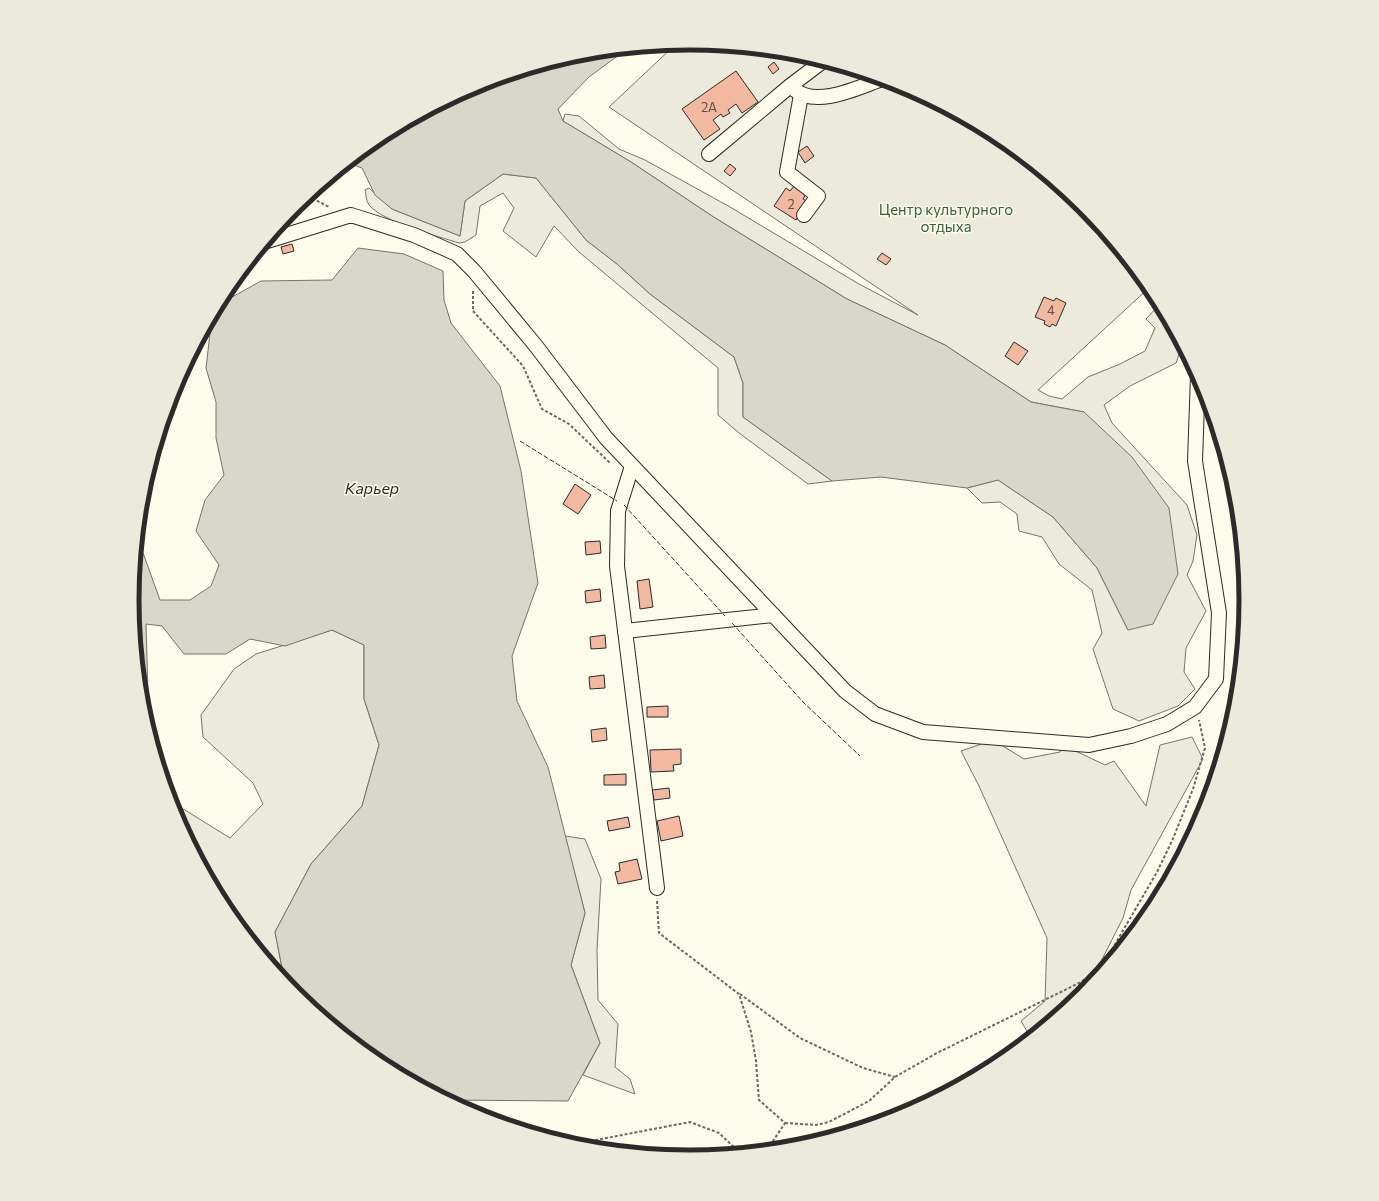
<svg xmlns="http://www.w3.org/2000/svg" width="1379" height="1201" viewBox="0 0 1379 1201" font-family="Commissioner,sans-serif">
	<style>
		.green { fill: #ecebdb; stroke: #74746e }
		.water { fill: #d8d7c9; stroke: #74746e }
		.building { fill: #f2b8a0; stroke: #2b2b2b }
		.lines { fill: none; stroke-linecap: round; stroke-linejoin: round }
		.minor-casing { stroke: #2b2b2b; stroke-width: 16 }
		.path { stroke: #6a6964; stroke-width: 2; stroke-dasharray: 3 2; stroke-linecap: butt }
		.minor { stroke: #fdfbea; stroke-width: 14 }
		.fence { stroke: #2b2b2b; stroke-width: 1; stroke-dasharray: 5 2; stroke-linecap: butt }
		.labels { text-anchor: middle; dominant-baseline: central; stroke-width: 3; stroke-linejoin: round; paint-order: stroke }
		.number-label { font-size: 13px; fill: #5d4e48 }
		.park-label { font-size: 15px; fill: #34623c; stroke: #fdfbea }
		.water-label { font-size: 16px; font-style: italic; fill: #2b2b2b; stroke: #fdfbea }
		.rim { fill: none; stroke: #2b2b2b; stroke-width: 5 }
	</style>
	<rect width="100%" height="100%" fill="#fdfbea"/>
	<g class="green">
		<polygon points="690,43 798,54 903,86 999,137 1084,206 1150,287 1038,390 1049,396 1062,399 1088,377 1120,364 1145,351 1155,328 1146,319 1158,306 1151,291 1152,289 1153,291 1182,346 1176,363 1130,386 1104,405 1112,423 1187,505 1197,535 1193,561 1187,575 1206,611 1186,648 1184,672 1195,689 1178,706 1139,721 1113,709 1093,649 1102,633 1092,590 1059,564 1042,537 1019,531 1017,514 1000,502 982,503 967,488 998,480 1053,517 1097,568 1128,630 1084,412 1031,402 945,345 847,299 712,216 631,162 563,121 565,114 579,116 619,149 645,160 730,207 859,284 918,315 609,107 676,44"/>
		<path d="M 503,174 L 536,178 L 586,240 L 617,264 L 650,294 L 734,357 L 743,383 L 743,417 L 832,481 L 808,484 L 739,433 L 718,415 L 718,368 L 579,252 L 554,226 L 536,257 L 503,231 L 514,208 L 503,193 L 480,206 L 476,235 L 465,242 L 459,243 C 437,236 383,222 369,205 C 366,201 366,194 365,190 L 369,188 L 392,209 L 460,236 L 465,201 Z"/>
		<polygon points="332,630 364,645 364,699 379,745 362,806 311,864 275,932 285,983 226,910 174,814 172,805 185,810 230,838 263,804 253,783 203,737 201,715 234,669 256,654"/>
		<polygon points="1192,737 1203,759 1131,890 1123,918 1090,983 1092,985 1084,995 1031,1038 1021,1021 1045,1001 1047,938 979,786 961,751 993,740 1024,759 1060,752 1063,745 1105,765 1114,761 1146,806 1160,745"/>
		<polygon points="565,836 585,839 601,879 597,950 598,1000 618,1024 615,1067 630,1079 635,1094 583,1075 600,1043 571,965 585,913"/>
	</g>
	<g class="water">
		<polygon points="627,49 589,77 558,109 563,121 631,162 712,216 847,299 945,345 1031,402 1084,412 1132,457 1169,508 1178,574 1153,624 1128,630 1097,568 1053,517 998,480 967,488 881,477 832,481 743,417 743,383 734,357 650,294 617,264 586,240 536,178 503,174 465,201 460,236 392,209 375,195 362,168 348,163 380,137 476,85 581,54"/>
		<polygon points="358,248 404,254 443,271 444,300 451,323 500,386 521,471 538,583 512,656 517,701 548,767 585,913 571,965 600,1043 568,1101 446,1100 380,1064 295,995 285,983 275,932 311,864 362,806 379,745 364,699 364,645 332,630 285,646 250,639 226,654 184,654 162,626 146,624 149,729 143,709 132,600 138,539 160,600 190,600 211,586 219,565 196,531 205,500 224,475 216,438 216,402 206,368 210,333 225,301 261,281 332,280"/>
	</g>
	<g class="building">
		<polygon points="795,53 798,54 802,55 796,58 793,54"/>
		<polygon points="806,56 815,59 810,62"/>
		<polygon points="774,62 779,69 773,74 768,67"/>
		<polygon points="736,71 758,102 742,113 736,104 728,110 730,113 723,117 721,114 713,120 720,129 704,140 682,109"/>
		<polygon points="807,146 814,156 805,163 798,152"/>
		<polygon points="730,164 736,169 730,176 724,171"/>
		<polygon points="794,186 806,194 803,199 808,202 796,220 774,206 786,188 790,191"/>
		<polygon points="292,244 294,251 283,254 281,247"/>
		<polygon points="882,253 891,259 886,265 877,259"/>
		<polygon points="1044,297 1054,301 1056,298 1066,303 1056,326 1052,324 1050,327 1044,324 1045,321 1035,317"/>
		<polygon points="1014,342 1028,351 1018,365 1005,356"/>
		<polygon points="575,484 591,495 578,514 563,504"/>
		<polygon points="600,541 601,553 586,555 585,542"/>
		<polygon points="649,579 653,607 640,609 637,581"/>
		<polygon points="600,589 601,601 586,603 585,591"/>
		<polygon points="605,635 606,648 591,649 590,637"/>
		<polygon points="604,675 605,688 590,689 589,677"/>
		<polygon points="668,706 668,717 647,717 647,707"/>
		<polygon points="606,728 607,740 592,742 591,730"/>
		<polygon points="681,749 681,764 673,765 674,771 651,772 650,750"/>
		<polygon points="626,774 626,785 604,785 604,775"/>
		<polygon points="669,788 670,798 654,800 652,790"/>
		<polygon points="679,816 683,836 661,841 657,821"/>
		<polygon points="628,817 630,827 609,831 607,821"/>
		<polygon points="637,859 642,879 618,884 615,872 620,871 619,863"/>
	</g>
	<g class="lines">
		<defs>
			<g id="minor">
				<path d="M 795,90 C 817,108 859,87 882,79"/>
				<polyline points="801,95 787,172 818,196 804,215"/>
				<polyline points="709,154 790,86 823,61"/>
				<polyline points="267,241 351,215 414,235 457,254 474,271 536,346 606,438 845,691 875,714 923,732 1089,745 1131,736 1167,724 1195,707 1216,679 1219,613 1195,461 1198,375"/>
				<polyline points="632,466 618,511 617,566 657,888"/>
				<polyline points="625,631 773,615"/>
			</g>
		</defs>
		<use href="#minor" class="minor-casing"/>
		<g class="path">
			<polyline points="308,196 329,207"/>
			<polyline points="473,291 473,311 523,366 542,409 569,424 610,463"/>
			<polyline points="657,901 659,933 739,994 751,1032 756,1061 759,1100 785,1123 767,1150"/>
			<polyline points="740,994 800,1038 863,1068 895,1077"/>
			<polyline points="785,1123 816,1125 829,1122 869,1101 895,1077 935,1054 1079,983 1100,970 1157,872 1172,841 1193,789 1205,748 1199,720"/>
			<polyline points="576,1146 591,1141 690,1122 719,1133 740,1153"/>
		</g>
		<use href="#minor" class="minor"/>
		<g class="fence">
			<polyline points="520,441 617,501"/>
			<polyline points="624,505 725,616"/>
			<polyline points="732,623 803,702 860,756"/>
		</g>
	</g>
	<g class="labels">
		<g class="number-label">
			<text x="709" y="107">2А</text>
			<text x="791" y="204">2</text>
			<text x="1051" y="310">4</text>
		</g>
		<g class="park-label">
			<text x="946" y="209">Центр культурного<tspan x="946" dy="17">отдыха</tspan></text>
		</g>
		<g class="water-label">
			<text x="372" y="487">Карьер</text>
		</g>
	</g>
	<path d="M0 0H1379V1201H0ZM139 600a550 550 0 1 1 1100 0a550 550 0 1 1-1100 0Z" fill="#eceadb" fill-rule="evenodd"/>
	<path class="rim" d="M139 600a550 550 0 1 1 1100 0a550 550 0 1 1-1100 0Z"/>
</svg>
